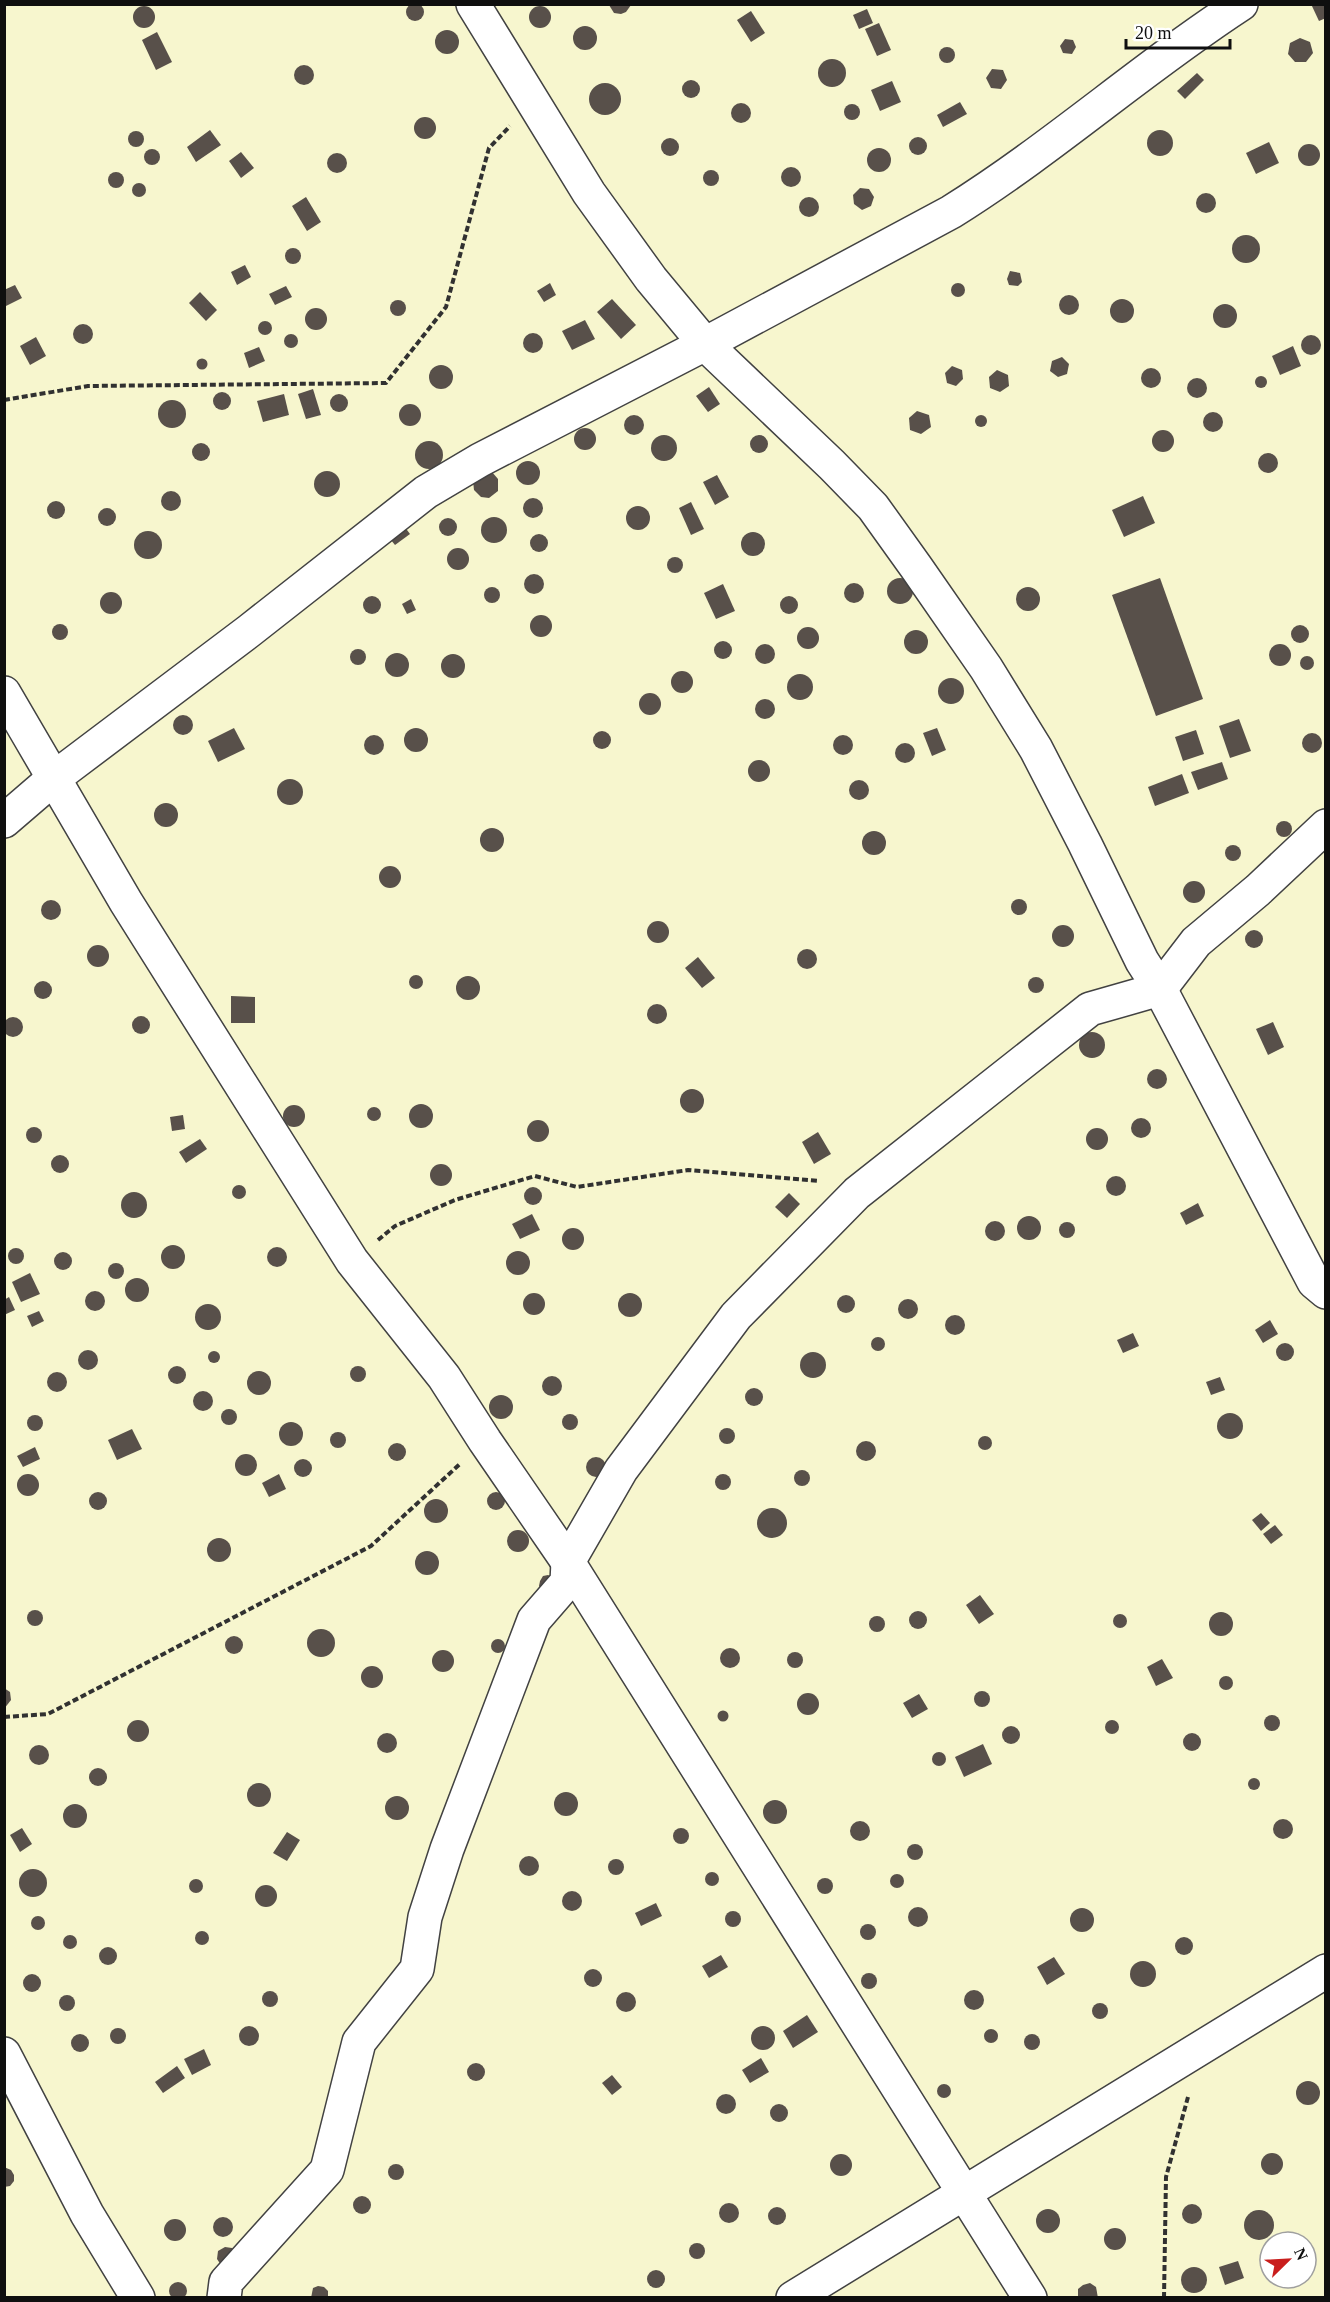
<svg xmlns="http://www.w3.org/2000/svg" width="1330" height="2302" viewBox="0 0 1330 2302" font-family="Georgia,serif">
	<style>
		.farmland { fill: #f7f6ce; fill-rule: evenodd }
		.building { fill: #58504a }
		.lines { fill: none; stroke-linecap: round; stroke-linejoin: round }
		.street-casing { stroke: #424242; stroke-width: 36 }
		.path { stroke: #313131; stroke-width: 4; stroke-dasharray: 6 3; stroke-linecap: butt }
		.street { stroke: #fff; stroke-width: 33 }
	</style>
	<rect width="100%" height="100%" fill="#fffdf0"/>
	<path class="farmland" d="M 5,5 L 1325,5 L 1325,2297 L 5,2298 ZM 1270,2242 L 1306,2242 L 1306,2278 L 1270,2278 Z"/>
	<g class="building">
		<circle cx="415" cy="12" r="9"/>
		<polygon points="1311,4 1326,4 1326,18 1319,21"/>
		<polygon points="609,5 631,5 626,12 621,14 614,13"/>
		<circle cx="540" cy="17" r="11"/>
		<circle cx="144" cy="17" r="11"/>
		<polygon points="867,9 873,23 859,29 853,15"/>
		<polygon points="751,11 765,33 751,42 737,20"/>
		<polygon points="879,23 891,50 877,56 865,29"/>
		<circle cx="585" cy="38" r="12"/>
		<circle cx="447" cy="42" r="12"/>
		<polygon points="157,32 172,62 156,70 142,40"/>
		<polygon points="1300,38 1310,42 1313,53 1306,62 1295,62 1288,54 1290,43"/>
		<polygon points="1065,39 1073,40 1076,47 1072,54 1063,53 1060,46"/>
		<circle cx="947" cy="55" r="8"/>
		<circle cx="832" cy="73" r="14"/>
		<circle cx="304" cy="75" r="10"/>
		<polygon points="992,69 1003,70 1007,80 1001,89 991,88 986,78"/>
		<polygon points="1197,73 1204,80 1185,99 1177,91"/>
		<circle cx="691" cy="89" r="9"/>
		<polygon points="892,81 901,102 880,111 871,90"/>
		<circle cx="605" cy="99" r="16"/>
		<polygon points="960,102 967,114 943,127 937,115"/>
		<circle cx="741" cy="113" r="10"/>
		<circle cx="852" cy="112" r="8"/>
		<circle cx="425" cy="128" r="11"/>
		<polygon points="210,130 221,145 196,162 187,147"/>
		<circle cx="1160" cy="143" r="13"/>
		<circle cx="136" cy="139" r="8"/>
		<circle cx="918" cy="146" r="9"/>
		<circle cx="670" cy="147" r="9"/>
		<polygon points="1269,142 1279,163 1256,174 1246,153"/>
		<circle cx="1309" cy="155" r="11"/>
		<circle cx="879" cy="160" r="12"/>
		<circle cx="152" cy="157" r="8"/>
		<polygon points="241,152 254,168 241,178 229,161"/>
		<circle cx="337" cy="163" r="10"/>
		<circle cx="791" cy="177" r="10"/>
		<circle cx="711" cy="178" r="8"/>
		<circle cx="116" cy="180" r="8"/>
		<circle cx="139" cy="190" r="7"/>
		<polygon points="860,188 869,189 874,197 871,206 862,210 854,204 853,195"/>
		<circle cx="1206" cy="203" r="10"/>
		<polygon points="306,197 321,222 307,231 292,206"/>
		<circle cx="809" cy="207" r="10"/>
		<circle cx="1246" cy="249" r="14"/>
		<circle cx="293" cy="256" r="8"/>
		<polygon points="245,265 251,277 237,285 231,272"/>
		<polygon points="1010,271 1020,273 1022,282 1018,286 1009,285 1007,279"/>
		<circle cx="958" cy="290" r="7"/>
		<polygon points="550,283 556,295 544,302 537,291"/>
		<polygon points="15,285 22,298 4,307 4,290"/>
		<polygon points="286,286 292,297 275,305 269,294"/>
		<polygon points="200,292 217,310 206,321 189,303"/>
		<circle cx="1069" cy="305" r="10"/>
		<circle cx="1122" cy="311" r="12"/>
		<polygon points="612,299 636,325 621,339 597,312"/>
		<circle cx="398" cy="308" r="8"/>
		<circle cx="1225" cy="316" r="12"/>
		<circle cx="316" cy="319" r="11"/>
		<polygon points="585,320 595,339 572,350 562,331"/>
		<circle cx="265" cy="328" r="7"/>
		<circle cx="83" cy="334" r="10"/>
		<circle cx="533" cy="343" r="10"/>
		<circle cx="291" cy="341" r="7"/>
		<circle cx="1311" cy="345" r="10"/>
		<polygon points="36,337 46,356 30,365 20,346"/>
		<polygon points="1293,346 1301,366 1280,375 1272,356"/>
		<polygon points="259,347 265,361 249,368 244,353"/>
		<polygon points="1062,357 1069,364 1067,374 1058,377 1050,371 1052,361"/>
		<circle cx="202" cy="364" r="5.5"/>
		<circle cx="441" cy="377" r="12"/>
		<polygon points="952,366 962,370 963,379 956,386 947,383 945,373"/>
		<circle cx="1151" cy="378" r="10"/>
		<polygon points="997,370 1008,375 1009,386 1000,392 990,388 989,377"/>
		<circle cx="1261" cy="382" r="6"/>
		<circle cx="1197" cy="388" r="10"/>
		<polygon points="709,387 720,404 708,412 696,396"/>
		<polygon points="313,389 321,415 306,419 298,394"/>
		<circle cx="222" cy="401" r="9"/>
		<circle cx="339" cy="403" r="9"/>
		<polygon points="284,394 289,415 263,422 257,401"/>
		<circle cx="172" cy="414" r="14"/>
		<circle cx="410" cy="415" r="11"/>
		<polygon points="917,411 929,415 931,427 921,434 910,430 909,418"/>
		<circle cx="1213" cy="422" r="10"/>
		<circle cx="634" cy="425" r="10"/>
		<circle cx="981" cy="421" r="6"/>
		<circle cx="585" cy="439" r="11"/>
		<circle cx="1163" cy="441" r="11"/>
		<circle cx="664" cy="448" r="13"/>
		<circle cx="759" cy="444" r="9"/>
		<circle cx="429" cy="455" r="14"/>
		<circle cx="201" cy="452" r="9"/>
		<circle cx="1268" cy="463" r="10"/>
		<circle cx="528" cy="473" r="12"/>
		<circle cx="327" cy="484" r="13"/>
		<polygon points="492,472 498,479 498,491 489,498 481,497 474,490 473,481"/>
		<polygon points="717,475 729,497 715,505 703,482"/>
		<circle cx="171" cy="501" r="10"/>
		<polygon points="1143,496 1155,523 1124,537 1112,510"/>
		<circle cx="533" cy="508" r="10"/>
		<circle cx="56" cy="510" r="9"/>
		<polygon points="691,502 704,529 691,535 679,508"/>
		<circle cx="638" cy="518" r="12"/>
		<circle cx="107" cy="517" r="9"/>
		<circle cx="494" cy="530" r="13"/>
		<circle cx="448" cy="527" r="9"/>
		<polygon points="401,522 410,534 395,545 386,534"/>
		<circle cx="148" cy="545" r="14"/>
		<circle cx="753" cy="544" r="12"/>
		<circle cx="539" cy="543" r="9"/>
		<circle cx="458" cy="559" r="11"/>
		<circle cx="675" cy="565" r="8"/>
		<circle cx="534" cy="584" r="10"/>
		<circle cx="900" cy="591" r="13"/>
		<polygon points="1160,578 1203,699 1156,716 1112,595"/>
		<circle cx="854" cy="593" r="10"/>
		<polygon points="723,584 735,611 716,619 704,593"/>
		<circle cx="1028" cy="599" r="12"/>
		<circle cx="492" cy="595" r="8"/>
		<circle cx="111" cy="603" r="11"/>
		<circle cx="372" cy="605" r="9"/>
		<circle cx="789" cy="605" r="9"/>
		<polygon points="411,599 416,610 407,614 402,604"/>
		<circle cx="541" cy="626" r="11"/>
		<circle cx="60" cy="632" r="8"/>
		<circle cx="1300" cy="634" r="9"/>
		<circle cx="808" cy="638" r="11"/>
		<circle cx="916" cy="642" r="12"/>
		<circle cx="723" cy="650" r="9"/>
		<circle cx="765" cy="654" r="10"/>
		<circle cx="1280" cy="655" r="11"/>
		<circle cx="358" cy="657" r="8"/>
		<circle cx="397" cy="665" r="12"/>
		<circle cx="453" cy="666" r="12"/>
		<circle cx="1307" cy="663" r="7"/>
		<circle cx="682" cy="682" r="11"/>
		<circle cx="800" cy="687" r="13"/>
		<circle cx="951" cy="691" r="13"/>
		<circle cx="650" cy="704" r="11"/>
		<circle cx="765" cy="709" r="10"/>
		<circle cx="183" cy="725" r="10"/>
		<polygon points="1239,719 1251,751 1230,758 1219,726"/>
		<polygon points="234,728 245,749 218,762 208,741"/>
		<polygon points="937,728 946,750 932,756 923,733"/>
		<circle cx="416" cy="740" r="12"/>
		<polygon points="1196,730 1204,754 1183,761 1175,737"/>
		<circle cx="602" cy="740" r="9"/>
		<circle cx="1312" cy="743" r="10"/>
		<circle cx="374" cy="745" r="10"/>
		<circle cx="843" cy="745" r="10"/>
		<circle cx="905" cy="753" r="10"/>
		<circle cx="759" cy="771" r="11"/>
		<polygon points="1222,762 1228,779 1198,790 1191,772"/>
		<polygon points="1182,774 1189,793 1155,806 1148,787"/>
		<circle cx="290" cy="792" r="13"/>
		<circle cx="859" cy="790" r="10"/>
		<circle cx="166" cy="815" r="12"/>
		<circle cx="1284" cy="829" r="8"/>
		<circle cx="492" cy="840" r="12"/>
		<circle cx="874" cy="843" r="12"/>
		<circle cx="1233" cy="853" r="8"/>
		<circle cx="390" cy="877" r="11"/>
		<circle cx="1194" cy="892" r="11"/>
		<circle cx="1019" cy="907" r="8"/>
		<circle cx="51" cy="910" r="10"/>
		<circle cx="658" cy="932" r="11"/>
		<circle cx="1063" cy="936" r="11"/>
		<circle cx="1254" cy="939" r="9"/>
		<circle cx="98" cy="956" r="11"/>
		<circle cx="807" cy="959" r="10"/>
		<polygon points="698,957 715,978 702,988 685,968"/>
		<circle cx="416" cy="982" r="7"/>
		<circle cx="468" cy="988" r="12"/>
		<circle cx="1036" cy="985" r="8"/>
		<circle cx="43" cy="990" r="9"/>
		<polygon points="231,996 255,997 255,1023 231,1023"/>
		<circle cx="657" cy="1014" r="10"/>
		<circle cx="141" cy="1025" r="9"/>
		<circle cx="13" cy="1027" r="10"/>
		<polygon points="1273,1022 1284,1047 1268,1055 1256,1029"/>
		<circle cx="1092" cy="1045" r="13"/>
		<circle cx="1157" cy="1079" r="10"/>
		<circle cx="692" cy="1101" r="12"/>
		<circle cx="421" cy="1116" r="12"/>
		<circle cx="294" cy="1116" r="11"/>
		<circle cx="374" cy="1114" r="7"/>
		<polygon points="183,1115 185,1129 172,1131 170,1117"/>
		<circle cx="1141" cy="1128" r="10"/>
		<circle cx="538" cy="1131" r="11"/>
		<circle cx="34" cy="1135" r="8"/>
		<circle cx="1097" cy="1139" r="11"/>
		<polygon points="818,1132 831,1154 814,1164 802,1142"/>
		<polygon points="200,1139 207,1149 186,1163 179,1152"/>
		<circle cx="60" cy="1164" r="9"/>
		<circle cx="441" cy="1175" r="11"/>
		<circle cx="1116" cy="1186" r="10"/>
		<circle cx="239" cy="1192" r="7"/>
		<circle cx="533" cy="1196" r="9"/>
		<circle cx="134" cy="1205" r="13"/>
		<polygon points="789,1193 800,1204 787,1218 775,1207"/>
		<polygon points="1198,1203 1204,1216 1186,1225 1180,1213"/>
		<polygon points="532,1214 540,1230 520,1239 512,1224"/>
		<circle cx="1029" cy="1228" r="12"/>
		<circle cx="995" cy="1231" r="10"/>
		<circle cx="1067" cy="1230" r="8"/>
		<circle cx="573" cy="1239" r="11"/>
		<circle cx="173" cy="1257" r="12"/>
		<circle cx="277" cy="1257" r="10"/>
		<circle cx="16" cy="1256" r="8"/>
		<circle cx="518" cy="1263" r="12"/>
		<circle cx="63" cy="1261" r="9"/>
		<circle cx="116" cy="1271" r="8"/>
		<polygon points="30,1273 40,1294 21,1302 12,1282"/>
		<circle cx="137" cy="1290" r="12"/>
		<circle cx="95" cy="1301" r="10"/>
		<circle cx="630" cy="1305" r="12"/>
		<circle cx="534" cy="1304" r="11"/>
		<circle cx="846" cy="1304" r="9"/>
		<polygon points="9,1297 15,1310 4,1315 4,1300"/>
		<circle cx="908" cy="1309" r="10"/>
		<circle cx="208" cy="1317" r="13"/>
		<polygon points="39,1311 44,1321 32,1327 27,1316"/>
		<circle cx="955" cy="1325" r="10"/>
		<polygon points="1270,1320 1278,1334 1263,1343 1255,1330"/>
		<polygon points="1133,1333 1139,1346 1123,1353 1117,1340"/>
		<circle cx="878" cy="1344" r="7"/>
		<circle cx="1285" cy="1352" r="9"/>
		<circle cx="88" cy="1360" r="10"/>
		<circle cx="214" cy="1357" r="6"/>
		<circle cx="813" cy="1365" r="13"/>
		<circle cx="177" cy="1375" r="9"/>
		<circle cx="358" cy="1374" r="8"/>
		<circle cx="259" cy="1383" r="12"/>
		<circle cx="57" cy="1382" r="10"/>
		<circle cx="552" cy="1386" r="10"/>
		<polygon points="1220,1377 1225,1390 1211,1395 1206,1382"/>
		<circle cx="754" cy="1397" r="9"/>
		<circle cx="203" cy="1401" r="10"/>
		<circle cx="501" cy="1407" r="12"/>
		<circle cx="229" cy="1417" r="8"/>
		<circle cx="1230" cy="1426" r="13"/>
		<circle cx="570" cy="1422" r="8"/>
		<circle cx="35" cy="1423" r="8"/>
		<circle cx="291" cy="1434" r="12"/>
		<circle cx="727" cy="1436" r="8"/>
		<polygon points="132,1429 142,1449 117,1460 108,1440"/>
		<circle cx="338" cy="1440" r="8"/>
		<circle cx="985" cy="1443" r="7"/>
		<circle cx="866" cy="1451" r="10"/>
		<circle cx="397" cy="1452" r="9"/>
		<polygon points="35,1447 40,1459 23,1467 17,1456"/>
		<circle cx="246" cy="1465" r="11"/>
		<circle cx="596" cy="1467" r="10"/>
		<circle cx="303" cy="1468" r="9"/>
		<circle cx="802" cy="1478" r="8"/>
		<polygon points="279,1474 286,1489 269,1497 262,1483"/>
		<circle cx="723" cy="1482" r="8"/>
		<circle cx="28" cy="1485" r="11"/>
		<circle cx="98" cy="1501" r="9"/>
		<circle cx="496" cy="1501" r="9"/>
		<circle cx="436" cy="1511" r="12"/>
		<circle cx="772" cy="1523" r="15"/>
		<polygon points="1261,1513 1270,1523 1261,1531 1252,1520"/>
		<polygon points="1275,1525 1283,1535 1271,1544 1263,1534"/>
		<circle cx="518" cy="1541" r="11"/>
		<circle cx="219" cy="1550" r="12"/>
		<circle cx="427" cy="1563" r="12"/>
		<polygon points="548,1575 552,1577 542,1590 539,1586 540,1581 543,1576"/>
		<polygon points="980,1595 994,1614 979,1624 966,1605"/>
		<circle cx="35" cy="1618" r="8"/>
		<circle cx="918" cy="1620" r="9"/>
		<circle cx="1221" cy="1624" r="12"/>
		<circle cx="1120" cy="1621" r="7"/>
		<circle cx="877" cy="1624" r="8"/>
		<circle cx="321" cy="1643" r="14"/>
		<circle cx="234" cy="1645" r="9"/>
		<circle cx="498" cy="1646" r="7"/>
		<circle cx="730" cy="1658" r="10"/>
		<circle cx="443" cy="1661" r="11"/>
		<circle cx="795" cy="1660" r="8"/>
		<polygon points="1162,1659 1173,1678 1156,1686 1147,1667"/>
		<circle cx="372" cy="1677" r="11"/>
		<circle cx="1226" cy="1683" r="7"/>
		<polygon points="4,1688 10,1692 11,1700 4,1709"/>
		<circle cx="982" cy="1699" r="8"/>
		<circle cx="808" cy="1704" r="11"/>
		<polygon points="919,1694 928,1709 912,1718 903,1703"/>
		<circle cx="723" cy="1716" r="5.5"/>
		<circle cx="1272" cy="1723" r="8"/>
		<circle cx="138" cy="1731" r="11"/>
		<circle cx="1112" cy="1727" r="7"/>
		<circle cx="1011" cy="1735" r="9"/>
		<circle cx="387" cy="1743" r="10"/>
		<circle cx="1192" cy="1742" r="9"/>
		<polygon points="983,1744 992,1764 964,1777 955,1757"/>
		<circle cx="39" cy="1755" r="10"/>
		<circle cx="939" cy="1759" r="7"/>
		<circle cx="98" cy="1777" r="9"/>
		<circle cx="1254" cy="1784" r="6"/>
		<circle cx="259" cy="1795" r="12"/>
		<circle cx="566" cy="1804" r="12"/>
		<circle cx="397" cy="1808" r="12"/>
		<circle cx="775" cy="1812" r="12"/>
		<circle cx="75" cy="1816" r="12"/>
		<circle cx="1283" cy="1829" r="10"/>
		<circle cx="860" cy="1831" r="10"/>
		<circle cx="681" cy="1836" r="8"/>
		<polygon points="22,1828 32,1844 20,1852 10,1835"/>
		<polygon points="287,1832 300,1840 287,1861 273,1853"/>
		<circle cx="915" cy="1852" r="8"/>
		<circle cx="529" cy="1866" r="10"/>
		<circle cx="616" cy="1867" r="8"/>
		<circle cx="33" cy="1883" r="14"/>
		<circle cx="712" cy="1879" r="7"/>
		<circle cx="897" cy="1881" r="7"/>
		<circle cx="825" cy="1886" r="8"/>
		<circle cx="196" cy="1886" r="7"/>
		<circle cx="266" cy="1896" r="11"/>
		<circle cx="572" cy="1901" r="10"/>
		<polygon points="656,1903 662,1916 641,1926 635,1913"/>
		<circle cx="918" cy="1917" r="10"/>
		<circle cx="1082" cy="1920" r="12"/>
		<circle cx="733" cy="1919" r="8"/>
		<circle cx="38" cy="1923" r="7"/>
		<circle cx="868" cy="1932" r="8"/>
		<circle cx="202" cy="1938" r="7"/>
		<circle cx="70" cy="1942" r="7"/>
		<circle cx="1184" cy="1946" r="9"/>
		<circle cx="108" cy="1956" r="9"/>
		<polygon points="721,1955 728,1967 709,1978 702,1966"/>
		<polygon points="1054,1957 1065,1974 1047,1985 1037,1967"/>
		<circle cx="1143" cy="1974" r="13"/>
		<circle cx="593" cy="1978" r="9"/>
		<circle cx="869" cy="1981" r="8"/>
		<circle cx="32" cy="1983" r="9"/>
		<circle cx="974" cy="2000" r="10"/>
		<circle cx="270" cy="1999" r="8"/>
		<circle cx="626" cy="2002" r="10"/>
		<circle cx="67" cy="2003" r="8"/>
		<circle cx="1100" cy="2011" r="8"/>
		<polygon points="807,2015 818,2032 793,2048 783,2031"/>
		<circle cx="249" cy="2036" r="10"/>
		<circle cx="763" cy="2038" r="12"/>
		<circle cx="118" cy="2036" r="8"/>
		<circle cx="991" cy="2036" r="7"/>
		<circle cx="1032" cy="2042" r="8"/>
		<circle cx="80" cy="2043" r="9"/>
		<polygon points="204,2049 211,2065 192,2075 184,2059"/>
		<polygon points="761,2058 769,2072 750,2083 742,2070"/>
		<circle cx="476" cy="2072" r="9"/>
		<polygon points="177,2066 185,2078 163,2093 155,2082"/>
		<polygon points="612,2075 622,2087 612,2095 602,2083"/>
		<circle cx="1308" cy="2093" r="12"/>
		<circle cx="944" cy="2091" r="7"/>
		<circle cx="726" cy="2104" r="10"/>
		<circle cx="779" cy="2113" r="9"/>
		<circle cx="1272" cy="2164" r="11"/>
		<circle cx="841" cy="2165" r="11"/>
		<circle cx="396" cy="2172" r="8"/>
		<polygon points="4,2167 11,2170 14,2175 14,2181 10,2186 4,2187"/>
		<circle cx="362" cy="2205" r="9"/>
		<circle cx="729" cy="2213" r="10"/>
		<circle cx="1192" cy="2214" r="10"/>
		<circle cx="777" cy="2216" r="9"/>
		<circle cx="1048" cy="2221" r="12"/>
		<circle cx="1259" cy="2225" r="15"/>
		<circle cx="223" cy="2227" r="10"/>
		<circle cx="175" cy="2230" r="11"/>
		<circle cx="1115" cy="2239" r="11"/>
		<circle cx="697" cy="2251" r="8"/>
		<polygon points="225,2247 232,2248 237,2255 221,2265 217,2259 218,2251"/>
		<polygon points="1238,2261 1244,2278 1225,2285 1219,2267"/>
		<circle cx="1194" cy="2280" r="13"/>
		<circle cx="656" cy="2279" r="9"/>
		<circle cx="178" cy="2291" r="9"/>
		<polygon points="1090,2283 1096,2287 1098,2298 1078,2298 1078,2289 1083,2285"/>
		<polygon points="318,2286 324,2287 328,2291 328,2298 311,2298 313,2288"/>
	</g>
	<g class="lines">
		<defs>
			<g id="street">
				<polyline points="473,4 589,193 651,279 705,344 832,465 873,507 916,567 986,668 1036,749 1085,844 1142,961 1160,989 1314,1282 1326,1292"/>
				<polyline points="4,693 126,902 352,1261 444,1377 485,1441 568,1562 1030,2298"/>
				<path d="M 4,821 L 54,778 L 249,631 L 426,492 L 480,460 L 705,344 L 951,212 C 1052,149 1141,69 1241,4"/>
				<polyline points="4,2054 87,2214 138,2298"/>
				<polyline points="224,2298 226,2282 327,2170 359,2042 417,1969 425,1917 447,1849 534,1620 567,1582 568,1562 621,1470 736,1316 857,1193 1090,1009 1160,989 1196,942 1258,890 1326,826"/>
				<polyline points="793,2298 1326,1971"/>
			</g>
		</defs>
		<use href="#street" class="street-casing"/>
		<g class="path">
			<polyline points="4,400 88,386 386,383 446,307 489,148 510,126"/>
			<polyline points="378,1240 395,1226 455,1200 535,1176 577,1187 688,1170 819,1181"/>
			<polyline points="4,1717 48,1714 371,1546 461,1463"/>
			<polyline points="1164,2298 1166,2177 1188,2097"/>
		</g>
		<use href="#street" class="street"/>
	</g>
	<rect width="1330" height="2302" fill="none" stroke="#0f0f0f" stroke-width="12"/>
	<g transform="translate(1288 2260) rotate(66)"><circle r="28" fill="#ffffff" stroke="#9f9f9f" stroke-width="1.5"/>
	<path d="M0-4.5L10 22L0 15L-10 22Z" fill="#c91e1d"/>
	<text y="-9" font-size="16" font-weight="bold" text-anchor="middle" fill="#0f0f0f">N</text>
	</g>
	<path d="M1126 39v9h104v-9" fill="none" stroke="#0f0f0f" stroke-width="3"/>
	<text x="1135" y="39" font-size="18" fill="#0f0f0f" stroke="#ffffff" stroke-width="4.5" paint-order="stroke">20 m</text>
</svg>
